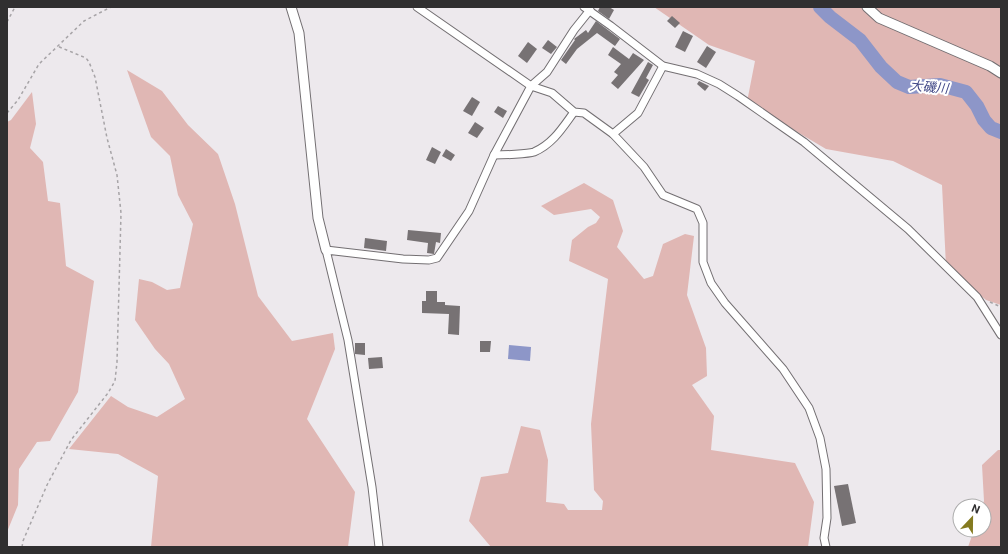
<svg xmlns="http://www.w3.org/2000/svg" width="1008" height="554" viewBox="0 0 1008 554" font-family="Roboto,'Noto Sans JP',sans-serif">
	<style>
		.green { fill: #e0b7b4 }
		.water { fill: #8d96c8 }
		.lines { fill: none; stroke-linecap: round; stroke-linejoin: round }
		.river { stroke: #8d96c8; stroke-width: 14 }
		.building { fill: #777274 }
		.minor-casing { stroke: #736f72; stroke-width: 9 }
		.tertiary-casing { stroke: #736f72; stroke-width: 11 }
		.path { stroke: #a7a4a7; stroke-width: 1.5; stroke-dasharray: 3 3; stroke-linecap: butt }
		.minor { stroke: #fff; stroke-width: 7 }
		.tertiary { stroke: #fff; stroke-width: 9 }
		.labels { text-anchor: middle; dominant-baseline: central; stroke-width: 4; stroke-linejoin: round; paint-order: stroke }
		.water-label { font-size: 13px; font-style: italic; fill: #414887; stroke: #fff }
	</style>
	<rect width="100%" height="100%" fill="#ede9ed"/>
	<g class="green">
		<polygon points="654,7 1001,7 1001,305 986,300 946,266 942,185 893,161 826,149 747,102 755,61 709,45"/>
		<polygon points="127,70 162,91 188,125 218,154 235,204 258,296 292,341 333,333 335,349 307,419 355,492 348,547 151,547 158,476 118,454 69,449 111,396 128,407 157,417 185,399 169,364 155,349 135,320 139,279 152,282 167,290 180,288 193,224 178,195 170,156 151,137"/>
		<polygon points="32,92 36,124 30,148 43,162 48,201 60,203 66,266 94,281 78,392 50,441 37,442 19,469 18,505 7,532 7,122 11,120"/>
		<polygon points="584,183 613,200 623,231 617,247 644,279 653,276 663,244 685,234 694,236 687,295 706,348 707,376 692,385 714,416 711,450 795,463 814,502 808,547 491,547 469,521 481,477 508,473 521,426 540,430 548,460 546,502 564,504 568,510 602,510 603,501 594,490 591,424 599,354 608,279 569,261 572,240 588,227 596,223 600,217 591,209 554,215 541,206"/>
		<polygon points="998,450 1001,450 1001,547 968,547 974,530 984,530 984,506 982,506 984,501 982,465"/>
	</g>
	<polygon class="water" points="509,345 531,347 530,361 508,359"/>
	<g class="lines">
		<polyline class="river" points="820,7 830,17 860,40 881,67 897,82 909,87 940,85 966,92 977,106 984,120 991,128 1001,132"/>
	</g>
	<g class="building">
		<polygon points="600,7 609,7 614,10 609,19 598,11"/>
		<polygon points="672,16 680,23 675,28 667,21"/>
		<polygon points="596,21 620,39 615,46 597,33 577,49 566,64 561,60 575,40 574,39 586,30 588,33"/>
		<polygon points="683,31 693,36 685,52 675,47"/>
		<polygon points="548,40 557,47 551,54 542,48"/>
		<polygon points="528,42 537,49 527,63 518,56"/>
		<polygon points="707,46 716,52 706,68 697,62"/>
		<polygon points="613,47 629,59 633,53 644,60 618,89 611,83 618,75 614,72 621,64 608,55"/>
		<polygon points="648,62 653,65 646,78 649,80 639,97 631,93"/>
		<polygon points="699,81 709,86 705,91 697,84"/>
		<polygon points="472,97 480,102 472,116 463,111"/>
		<polygon points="498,106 507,111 503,118 494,112"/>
		<polygon points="475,122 484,128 477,138 468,133"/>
		<polygon points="432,147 441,152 435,164 426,160"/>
		<polygon points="446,149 455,155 451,161 442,156"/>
		<polygon points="408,230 441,233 440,243 436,242 434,254 427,253 428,243 407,240"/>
		<polygon points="365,238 387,241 386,251 364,248"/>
		<polygon points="426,291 437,291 437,302 445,302 445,305 460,306 459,335 448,334 449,314 422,313 422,301 426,301"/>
		<polygon points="480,341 491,341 490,352 480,352"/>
		<polygon points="355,343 365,343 365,355 355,354"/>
		<polygon points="382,357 383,368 369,369 368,358"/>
		<polygon points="848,484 856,523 842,526 834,486"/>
	</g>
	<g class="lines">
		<defs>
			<g id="minor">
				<polyline points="417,7 531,86 552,93 574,112 584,113 613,134 644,167 663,195 697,209 703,223 703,262 711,283 725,303 783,369 809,408 820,438 826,469 827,518 824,538 826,547"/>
				<polyline points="584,7 611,26 663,66 697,74 719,84 738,96 804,142 908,229 977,297 1001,335"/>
				<polyline points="613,134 638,113 663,66"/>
				<path d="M 494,155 C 503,155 528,154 534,152 C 553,144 563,127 574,112"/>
				<polyline points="379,547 372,487 348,340 326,250 403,259 429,260 437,258 469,211 494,155 531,86 547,72 574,30 590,10"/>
			</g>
			<g id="tertiary">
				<polyline points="291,7 299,33 318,218 326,250"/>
				<polyline points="867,7 879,18 990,66 1001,73"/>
			</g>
		</defs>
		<use href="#minor" class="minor-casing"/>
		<use href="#tertiary" class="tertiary-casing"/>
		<g class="path">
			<polyline points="7,22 15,7"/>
			<polyline points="7,113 18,100 39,64 84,21 111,7"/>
			<polyline points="990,302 1001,307"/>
			<polyline points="22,547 23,541 47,485 71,440 108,393 115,381 117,362 121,213 117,175 107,138 95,77 89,62 86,58 57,46"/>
		</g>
		<use href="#minor" class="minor"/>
		<use href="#tertiary" class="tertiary"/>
	</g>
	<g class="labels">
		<g class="water-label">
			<text transform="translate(929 87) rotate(5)">大磯川</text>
		</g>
	</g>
	<rect width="1008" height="554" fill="none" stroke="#302f30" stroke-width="16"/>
	<g transform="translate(972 518) rotate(22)"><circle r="19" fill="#ffffff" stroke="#acacac"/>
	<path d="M0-3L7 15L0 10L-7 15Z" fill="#847a1f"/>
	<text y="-6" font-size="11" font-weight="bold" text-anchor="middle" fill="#302f30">N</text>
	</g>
</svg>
